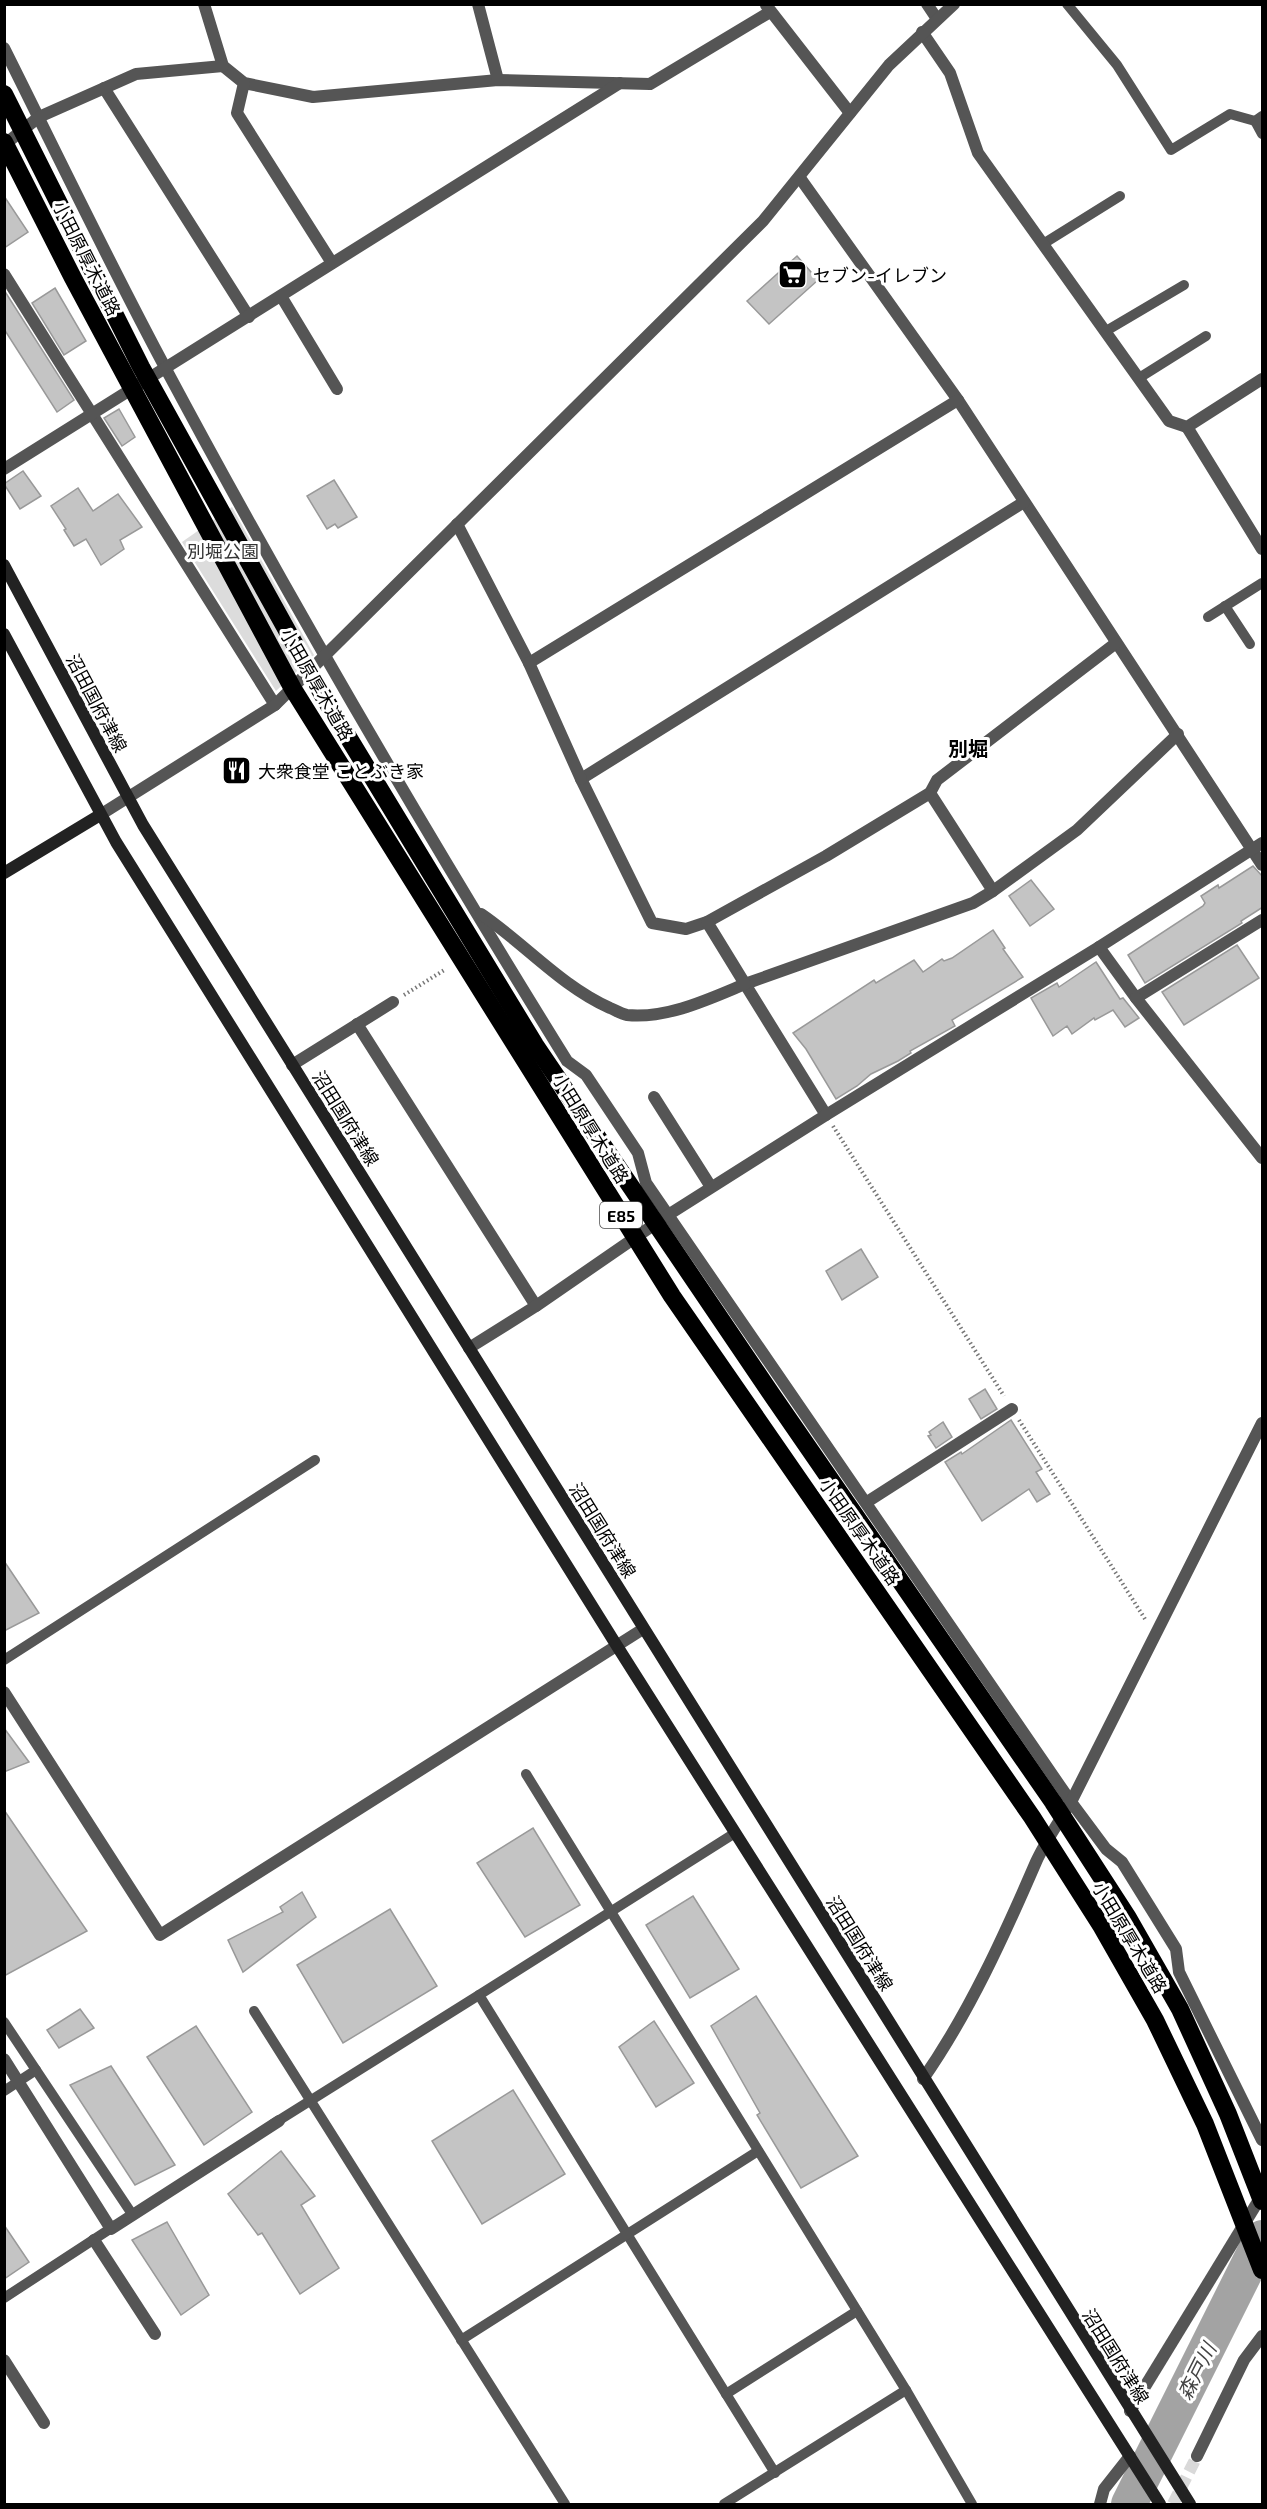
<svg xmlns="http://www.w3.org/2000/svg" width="1267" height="2509" viewBox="0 0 1267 2509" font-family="'Exo 2','Noto Sans JP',sans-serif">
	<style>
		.green { fill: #dcdcdc }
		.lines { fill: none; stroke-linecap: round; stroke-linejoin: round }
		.river { stroke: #a3a3a3; stroke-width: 36 }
		.building { fill: #c4c4c4; stroke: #999; stroke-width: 1.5 }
		.street-tunnel { stroke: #d9d9d9; stroke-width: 12; stroke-dasharray: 12 6; stroke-linecap: butt }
		.path { stroke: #777; stroke-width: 4; stroke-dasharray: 1.5 3; stroke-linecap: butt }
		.lane { stroke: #555; stroke-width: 10 }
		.street { stroke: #555; stroke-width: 12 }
		.secondary { stroke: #222; stroke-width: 12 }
		.highway { stroke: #000; stroke-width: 18 }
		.labels { text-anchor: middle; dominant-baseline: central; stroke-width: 6; stroke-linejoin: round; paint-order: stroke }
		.shield { fill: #fff; stroke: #4c4c4c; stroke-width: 1.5 }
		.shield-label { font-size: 16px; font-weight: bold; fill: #000 }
		.street-label { font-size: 18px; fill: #000; stroke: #fff }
		.poi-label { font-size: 18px; fill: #000; stroke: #fff; text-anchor: start }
		.park-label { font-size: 18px; fill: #333; stroke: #fff }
		.neighbourhood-label { font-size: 20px; font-weight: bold; fill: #000; stroke: #fff }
		.water-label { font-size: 20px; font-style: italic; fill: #444; stroke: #fff }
	</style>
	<rect width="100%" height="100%" fill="#fff"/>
	<polygon class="green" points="232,507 314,655 276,691 182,542"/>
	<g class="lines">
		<polyline class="river" points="1129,2504 1262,2238"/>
	</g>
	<g class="building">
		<polygon points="4,196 28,232 4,248"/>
		<polygon points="797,256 818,280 769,324 747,301"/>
		<polygon points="55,288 86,341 64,355 32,303"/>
		<polygon points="4,290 74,400 57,412 4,329"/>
		<polygon points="119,409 135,437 122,446 104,418"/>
		<polygon points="23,471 41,496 20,509 4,484"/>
		<polygon points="334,480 357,517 338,528 335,524 327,529 307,496"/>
		<polygon points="78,488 93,511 118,494 142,527 120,540 124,549 101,565 86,539 74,546 64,530 66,529 51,506"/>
		<polygon points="1253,866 1263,877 1263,907 1241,921 1242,923 1145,983 1128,955 1203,906 1205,903 1201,896 1218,885 1219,888"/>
		<polygon points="1031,880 1054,909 1030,926 1009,896"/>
		<polygon points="993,930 1005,948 1003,949 1023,977 952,1020 955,1026 910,1051 911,1053 898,1061 871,1074 857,1086 836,1099 806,1049 793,1033 874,980 876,983 914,960 923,972 942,959 944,961 952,958"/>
		<polygon points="1237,945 1259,978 1184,1025 1162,992"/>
		<polygon points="1096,962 1120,999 1123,998 1139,1018 1125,1027 1113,1010 1095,1020 1094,1018 1072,1034 1067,1026 1053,1036 1031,998 1057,983 1059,987"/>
		<polygon points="861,1249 878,1277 842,1300 826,1271"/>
		<polygon points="985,1389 997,1409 981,1419 969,1399"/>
		<polygon points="1011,1420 1042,1469 1036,1472 1050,1494 1037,1502 1029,1489 982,1521 945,1462 961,1452 962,1454"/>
		<polygon points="943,1422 952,1437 936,1448 928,1436 931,1435 929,1432"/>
		<polygon points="4,1561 39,1613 4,1631"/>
		<polygon points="4,1728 29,1762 4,1772"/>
		<polygon points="4,1810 87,1931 4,1976"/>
		<polygon points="533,1828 580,1905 525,1937 477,1863"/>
		<polygon points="302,1892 316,1917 243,1972 228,1940 283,1912 280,1907"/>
		<polygon points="693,1896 739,1969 690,1998 646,1925"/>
		<polygon points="390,1909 437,1986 343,2043 297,1965"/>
		<polygon points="756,1996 858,2156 801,2188 757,2115 760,2113 711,2026"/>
		<polygon points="80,2009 94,2028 59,2048 47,2030"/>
		<polygon points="654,2021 694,2083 656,2107 619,2047"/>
		<polygon points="196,2026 252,2112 204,2145 147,2057"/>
		<polygon points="111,2066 175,2165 135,2185 70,2085"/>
		<polygon points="513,2090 565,2174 482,2224 432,2141"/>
		<polygon points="281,2151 315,2196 301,2205 339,2268 300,2294 262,2233 258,2235 228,2194"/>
		<polygon points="167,2222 209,2295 181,2315 132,2240"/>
		<polygon points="4,2225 29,2262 4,2279"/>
	</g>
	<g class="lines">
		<polyline class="street-tunnel" points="1173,2504 1197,2456"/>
		<g class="path">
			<polyline points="404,995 446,969"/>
			<polyline points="833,1126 1004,1396"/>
			<polyline points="1019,1420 1145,1619"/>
		</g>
		<g class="lane">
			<polyline points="1067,4 1117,65 1171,150 1230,114 1255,121"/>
			<polyline points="1262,116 1255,121 1262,134"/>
			<polyline points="1043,244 1120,196"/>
			<polyline points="1106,331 1184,285"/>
			<polyline points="1139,378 1206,336"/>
			<polyline points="1225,606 1250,644"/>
			<polyline points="1208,617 1262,583"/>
			<polyline points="4,1660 315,1460"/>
			<polyline points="526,1774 906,2390 972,2504"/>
			<polyline points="735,1833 479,1995 775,2473"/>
			<polyline points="254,2011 565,2504"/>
			<polyline points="4,2022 132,2214"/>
			<polyline points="4,2091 36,2070"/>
			<polyline points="273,2124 479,1995"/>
			<polyline points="4,2298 116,2225"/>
			<polyline points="461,2340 758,2151"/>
			<polyline points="726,2394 857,2311"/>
			<polyline points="724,2504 906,2390"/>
		</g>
		<g class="street">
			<polyline points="204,4 223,66 244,83 313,97 498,80 650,84 770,12"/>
			<polyline points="478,4 498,80"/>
			<polyline points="927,4 937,19"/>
			<polyline points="766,5 850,113"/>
			<polyline points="922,32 950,73 978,153 1169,421 1187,427 1262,379"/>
			<path d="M 4,48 C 58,156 110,265 167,371 C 292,605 427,835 567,1061 L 586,1075 L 638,1153 L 646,1183 L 1071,1802 L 1106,1849 L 1122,1862 L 1176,1949 L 1179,1972 L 1262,2140"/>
			<polyline points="244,83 237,113 332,263"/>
			<polyline points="104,88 249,317"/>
			<polyline points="4,145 39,117 136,74 223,66"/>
			<polyline points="800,178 958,400 1262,865"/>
			<path d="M 4,274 C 94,418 186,561 275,705"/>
			<polyline points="281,296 337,389"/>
			<polyline points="1187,427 1262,549"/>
			<polyline points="4,469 620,83"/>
			<polyline points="1024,502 581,779 652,923 686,929 707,922 826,856 930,793 937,780 1116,643"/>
			<polyline points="457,524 529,663 581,779"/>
			<polyline points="529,663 958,400"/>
			<polyline points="930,793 993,891 973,903 745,984 826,1115 1099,947 1136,998 1262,920"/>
			<polyline points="100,815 275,705 763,221 889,65 954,4"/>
			<polyline points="993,891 1077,830 1178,734"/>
			<path d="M 481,914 C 525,944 561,986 610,1008 C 615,1010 621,1014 627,1015 C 667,1019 709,999 745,984 L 707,922"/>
			<polyline points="1099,947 1262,843"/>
			<polyline points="1136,998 1262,1158"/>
			<polyline points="357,1024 536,1306"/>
			<polyline points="292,1065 393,1002"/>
			<polyline points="654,1097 711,1187"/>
			<polyline points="469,1348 536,1306 668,1215 826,1115"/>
			<polyline points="867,1502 1012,1409"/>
			<polyline points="4,1692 160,1935 643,1629"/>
			<polyline points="4,2059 111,2229 279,2121"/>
			<path d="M 923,2079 C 969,2013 1004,1936 1036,1862 C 1045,1842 1059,1822 1071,1802 L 1262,1423"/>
			<polyline points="94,2240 155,2334"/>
			<polyline points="4,2360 44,2423"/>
			<polyline points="1130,2411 1262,2195"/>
			<polyline points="1197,2456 1244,2360 1262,2336"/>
			<polyline points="1100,2504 1104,2489 1130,2456"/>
		</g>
		<g class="secondary">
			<polyline points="4,565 143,825 1190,2504"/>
			<polyline points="4,634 116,842 617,1646 1160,2504"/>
			<polyline points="4,873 100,815"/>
		</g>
		<g class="highway">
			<polyline points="4,94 141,367 325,699 535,1045 772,1395 1053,1802 1128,1918 1180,2009 1228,2114 1262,2201"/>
			<polyline points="4,142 73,278 293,689 672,1296 1032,1817 1102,1927 1155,2020 1205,2124 1262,2270"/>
		</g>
	</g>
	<defs>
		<symbol id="supermarket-square" viewBox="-11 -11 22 22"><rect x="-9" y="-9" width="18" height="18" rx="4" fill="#000" stroke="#fff"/><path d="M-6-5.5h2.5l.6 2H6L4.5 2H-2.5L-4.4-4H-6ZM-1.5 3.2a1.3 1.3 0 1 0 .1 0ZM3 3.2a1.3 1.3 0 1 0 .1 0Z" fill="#fff"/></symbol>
		<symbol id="restaurant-square" viewBox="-11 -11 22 22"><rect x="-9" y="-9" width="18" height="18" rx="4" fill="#000" stroke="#fff"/><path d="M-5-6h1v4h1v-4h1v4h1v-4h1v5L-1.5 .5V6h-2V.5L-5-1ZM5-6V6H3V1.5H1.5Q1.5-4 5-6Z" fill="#fff"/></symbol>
	</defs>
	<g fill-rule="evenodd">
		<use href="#supermarket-square" x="776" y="258" width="33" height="33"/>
		<use href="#restaurant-square" x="220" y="754" width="33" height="33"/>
	</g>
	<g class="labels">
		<rect class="shield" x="600" y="1202" width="42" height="26" rx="4.5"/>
		<g class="shield-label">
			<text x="621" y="1215">E85</text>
		</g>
		<g class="street-label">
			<text transform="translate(87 258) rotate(63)">小田原厚木道路</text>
			<text transform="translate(317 684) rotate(60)">小田原厚木道路</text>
			<text transform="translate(97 703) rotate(62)">沼田国府津線</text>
			<text transform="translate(346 1118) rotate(58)">沼田国府津線</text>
			<text transform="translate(591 1128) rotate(58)">小田原厚木道路</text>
			<text transform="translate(603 1530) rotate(58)">沼田国府津線</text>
			<text transform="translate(860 1531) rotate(55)">小田原厚木道路</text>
			<text transform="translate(1130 1937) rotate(59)">小田原厚木道路</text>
			<text transform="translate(860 1943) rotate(58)">沼田国府津線</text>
			<text transform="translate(1116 2356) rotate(58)">沼田国府津線</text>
		</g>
		<g class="poi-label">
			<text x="813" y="275">セブン-イレブン</text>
			<text x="258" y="771">大衆食堂 ことぶき家</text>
		</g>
		<g class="park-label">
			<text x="223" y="551">別堀公園</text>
		</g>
		<g class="neighbourhood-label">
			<text x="968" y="748">別堀</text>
		</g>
		<g class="water-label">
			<text transform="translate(1196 2371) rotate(-63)">森戸川</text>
		</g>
	</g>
	<rect width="1267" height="2509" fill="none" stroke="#000000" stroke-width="12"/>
</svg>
